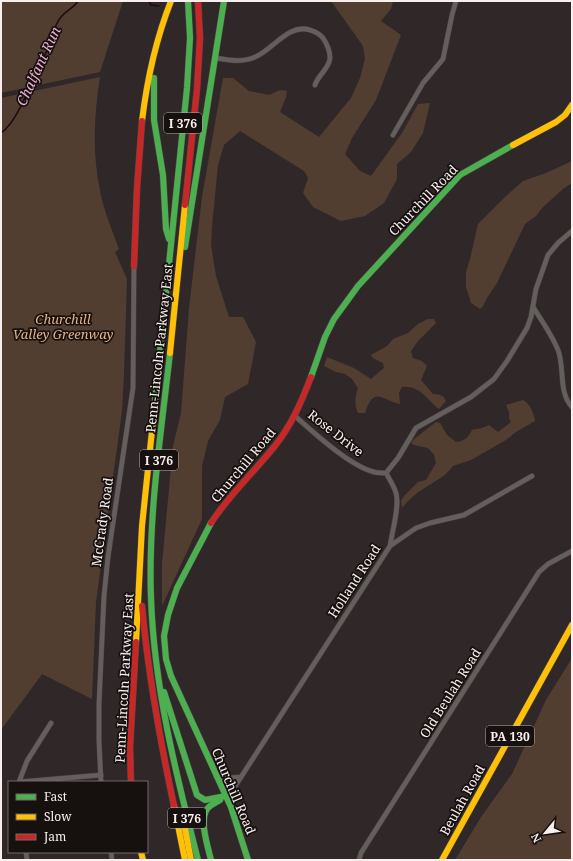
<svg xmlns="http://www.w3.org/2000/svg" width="573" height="861" viewBox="0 0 573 861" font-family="'Noto Serif',serif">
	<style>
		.green { fill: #513e31 }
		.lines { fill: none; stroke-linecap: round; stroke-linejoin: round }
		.stream { stroke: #210816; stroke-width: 1.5 }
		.street-casing { stroke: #4d4646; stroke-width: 5.5 }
		.fast-casing { stroke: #4d4646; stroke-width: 7 }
		.slow-casing { stroke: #4d4646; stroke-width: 7 }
		.jam-casing { stroke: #4d4646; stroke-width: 7 }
		.street { stroke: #645e5d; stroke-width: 4.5 }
		.fast { stroke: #4caf50; stroke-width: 6 }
		.slow { stroke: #ffc107; stroke-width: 6 }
		.jam { stroke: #c62828; stroke-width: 6 }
		.labels { text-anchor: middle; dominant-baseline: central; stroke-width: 3.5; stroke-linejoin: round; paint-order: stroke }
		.shield { fill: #16100f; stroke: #b6acac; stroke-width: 1 }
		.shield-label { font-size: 12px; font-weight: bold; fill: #faefef }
		.street-label { font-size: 13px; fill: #faefef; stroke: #16100f }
		.park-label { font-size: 13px; font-style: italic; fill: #e6b288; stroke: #16100f }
		.water-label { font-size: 14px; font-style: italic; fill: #edafce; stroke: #16100f }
	</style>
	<rect width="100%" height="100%" fill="#302828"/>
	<g class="green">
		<polygon points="1,1 123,1 100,72 1,93"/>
		<polygon points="331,1 393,1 391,9 381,21 401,35 376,100 352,138 345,154 360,171 371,176 402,133 418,104 430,103 423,133 411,152 397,164 397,179 384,203 365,216 341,221 313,207 303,193 308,178 304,171 240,131 224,145 218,165 212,226 211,245 216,276 229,317 243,317 256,342 248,384 225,397 220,420 208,441 202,466 202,519 162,606 162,564 173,446 181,413 189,308 202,197 223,78 233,78 249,91 269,95 280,90 287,91 286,97 280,112 319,137 351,98 360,78 365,59 363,46"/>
		<path d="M 100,77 C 94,115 92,152 100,191 C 104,211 112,230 119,249 L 115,252 L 127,279 L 124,374 L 122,411 L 96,602 L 92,699 L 42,674 L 1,730 L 1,98 Z"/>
		<polygon points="572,161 572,183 563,189 542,208 536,216 525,224 497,283 487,298 483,306 480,309 471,303 466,287 466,272 470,259 478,224 505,197 523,181 546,173"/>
		<path d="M 428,319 L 434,319 L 436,323 L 418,341 L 411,351 L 413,358 L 422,361 L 427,366 L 421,380 L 433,394 C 440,395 443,394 446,401 L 439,409 C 426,399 420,385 402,387 L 399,393 L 400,404 C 382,400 374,385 365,413 L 358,413 C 354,404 355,397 358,388 L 352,379 L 345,374 L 336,372 L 324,366 L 327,357 L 354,368 L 371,379 L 384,368 L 383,363 L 373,358 L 371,355 L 387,346 L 393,339 L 408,333 L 418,324 Z"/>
		<path d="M 523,400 C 530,404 534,413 535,421 L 516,432 L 506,440 L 471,460 L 453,466 L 445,475 L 417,493 L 408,501 L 402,508 L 401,501 L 404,496 L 418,482 L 426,480 L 436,463 L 434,455 L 428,448 L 414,445 L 411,443 L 413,440 L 436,422 L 440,423 L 447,435 L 456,442 C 465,441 468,438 472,430 L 482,428 L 489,425 L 498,432 L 511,422 L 509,418 L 509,412 L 506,405 Z"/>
		<polygon points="572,658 572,858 569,860 455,860 481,817 512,774 546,700"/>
	</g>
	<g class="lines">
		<g class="stream">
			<polyline points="149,1 151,5 159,6"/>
			<path d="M 1,133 C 17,122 30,86 38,67 C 42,60 47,53 49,45 C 53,36 54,25 61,17 C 66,10 73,9 78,1"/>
		</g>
		<defs>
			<g id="street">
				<path d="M 215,58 C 228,60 242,63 255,57 C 273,50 288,23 310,30 C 316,32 320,34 323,38 C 327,44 330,51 330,58 C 329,69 318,75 315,85"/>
				<polyline points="393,135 423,83 443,59 452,15 456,1"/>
				<path d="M 533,307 C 542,321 552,335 558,350 C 565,368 558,392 572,407"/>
				<path d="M 295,416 C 314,433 350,466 374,472 C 378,473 382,473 386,473"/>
				<polyline points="390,546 416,528 430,523 464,515 532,476"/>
				<polyline points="51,723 27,761 19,782 101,775"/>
				<polyline points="216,776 227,778 241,777"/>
				<polyline points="101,782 99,741 99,704 104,596 108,557 133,388 134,266"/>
				<path d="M 226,796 L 232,791 L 390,546 C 392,532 400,505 396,493 C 394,486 390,480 386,473 L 398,458 L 416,428 L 471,397 L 494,379 L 507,361 L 527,328 L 531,317 L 536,289 L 548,255 L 558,243 L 572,231"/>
				<polyline points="26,852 27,860"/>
				<polyline points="111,852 112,860"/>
				<polyline points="359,860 361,853 539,572 548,564 572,551"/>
			</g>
			<g id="fast">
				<polyline points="154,78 154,120 163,175 166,229 169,239"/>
				<polyline points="185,247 224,1"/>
				<path d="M 170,353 C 161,434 148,516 151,598 C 154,687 176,774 198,860"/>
				<polyline points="311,377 325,337 334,319 358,286 460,175 513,145"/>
				<polyline points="153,421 187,88 190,38 188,1"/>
				<polyline points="211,523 177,588 168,615 164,636 166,659 171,676 231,807 248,860"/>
				<polyline points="164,692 197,795 205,800 226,796"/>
				<path d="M 211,860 C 208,847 199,821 207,809 C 210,805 215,803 220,800"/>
			</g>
			<g id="slow">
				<path d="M 142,121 C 147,80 156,39 171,1"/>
				<polyline points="513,145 556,122 565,115 572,105"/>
				<polyline points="170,353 185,205"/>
				<polyline points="136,642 142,526 153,421"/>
				<polyline points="174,806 185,860"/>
				<polyline points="185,829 191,860"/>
				<polyline points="141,852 143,860"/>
				<polyline points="442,860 572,625"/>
			</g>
			<g id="jam">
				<polyline points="185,205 197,89 200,38 198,1"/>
				<polyline points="134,266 137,188 142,121"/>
				<path d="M 211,523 C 229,495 253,473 274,447 C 291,426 301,403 311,377"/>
				<path d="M 142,606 C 148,674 160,740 174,806"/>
				<polyline points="131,782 130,747 136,642"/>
			</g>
		</defs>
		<use href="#street" class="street-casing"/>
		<use href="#fast" class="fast-casing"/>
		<use href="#slow" class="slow-casing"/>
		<use href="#jam" class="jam-casing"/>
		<use href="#street" class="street"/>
		<use href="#fast" class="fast"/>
		<use href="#slow" class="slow"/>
		<use href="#jam" class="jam"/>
	</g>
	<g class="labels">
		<g class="shield">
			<rect x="164" y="113" width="38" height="20" rx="3"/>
			<rect x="140" y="450" width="38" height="20" rx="3"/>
			<rect x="486" y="726" width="48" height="20" rx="3"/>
			<rect x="168" y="808" width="38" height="20" rx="3"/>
		</g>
		<g class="shield-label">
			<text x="183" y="123">I 376</text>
			<text x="159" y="460">I 376</text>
			<text x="510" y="736">PA 130</text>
			<text x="187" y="818">I 376</text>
		</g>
		<g class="street-label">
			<text transform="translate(423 200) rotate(-46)">Churchill Road</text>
			<text transform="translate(159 348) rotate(-84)">Penn-Lincoln Parkway East</text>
			<text transform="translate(336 433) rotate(38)">Rose Drive</text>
			<text transform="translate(243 465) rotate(-50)">Churchill Road</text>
			<text transform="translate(102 522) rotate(-82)">McCrady Road</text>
			<text transform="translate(354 581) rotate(-57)">Holland Road</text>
			<text transform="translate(124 678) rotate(-87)">Penn-Lincoln Parkway East</text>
			<text transform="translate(450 693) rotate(-58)">Old Beulah Road</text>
			<text transform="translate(234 791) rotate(67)">Churchill Road</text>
			<text transform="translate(462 800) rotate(-61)">Beulah Road</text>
		</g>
		<g class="park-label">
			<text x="63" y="319">Churchill<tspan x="63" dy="15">Valley Greenway</tspan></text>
		</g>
		<g class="water-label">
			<text transform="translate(38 66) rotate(-65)">Chalfant Run</text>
		</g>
	</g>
	<rect width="573" height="861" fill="none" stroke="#faefef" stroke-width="4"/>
	<rect x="8" y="781" width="140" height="72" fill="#16100f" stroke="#716969"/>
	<rect x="16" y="794" width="20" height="6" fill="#4caf50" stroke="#716969"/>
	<text x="44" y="801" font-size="12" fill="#faefef">Fast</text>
	<rect x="16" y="814" width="20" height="6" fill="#ffc107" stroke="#716969"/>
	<text x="44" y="821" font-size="12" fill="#faefef">Slow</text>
	<rect x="16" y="834" width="20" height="6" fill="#c62828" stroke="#716969"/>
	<text x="44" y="841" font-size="12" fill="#faefef">Jam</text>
	<g transform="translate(545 833) rotate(241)" stroke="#16100f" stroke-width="3" paint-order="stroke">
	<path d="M0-3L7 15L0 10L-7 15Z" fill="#faefef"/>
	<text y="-6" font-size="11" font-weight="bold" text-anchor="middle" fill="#faefef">N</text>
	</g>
</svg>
